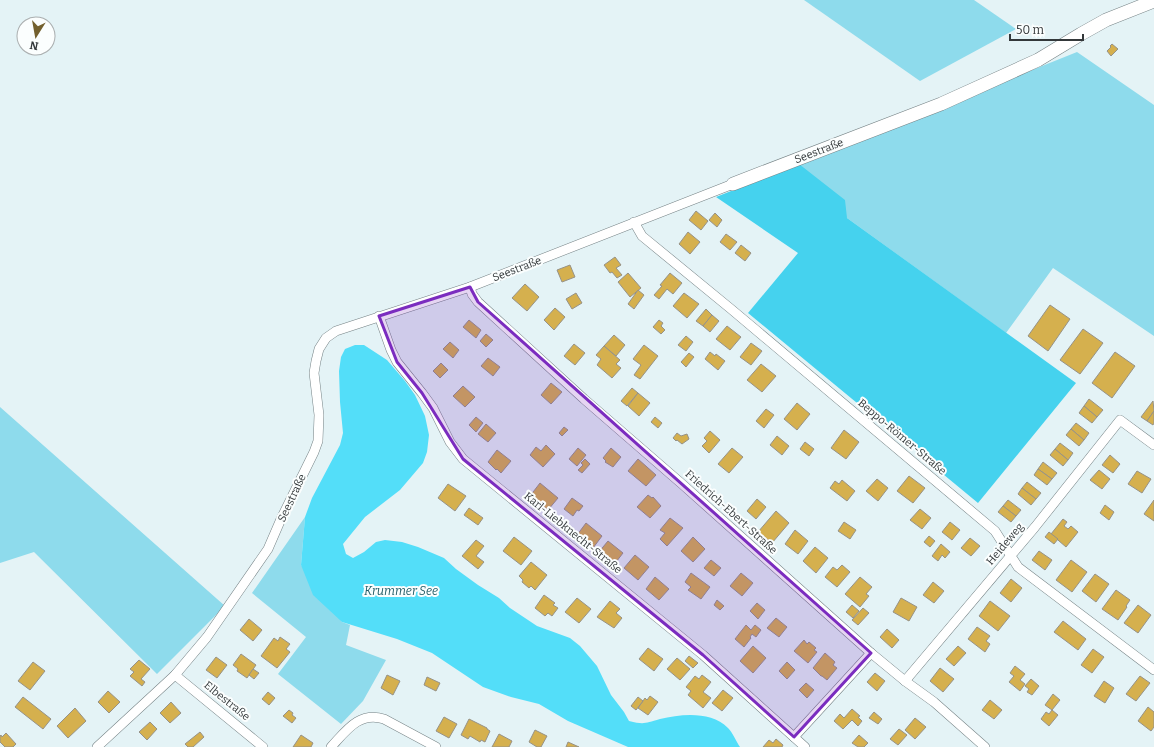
<svg xmlns="http://www.w3.org/2000/svg" width="1154" height="747" viewBox="0 0 1154 747" font-family="Bitter,serif">
	<style>
		.green { fill: #8edbec }
		.forest { fill: #45d2ee }
		.water { fill: #53def9 }
		.building { fill: #d5b04e; stroke: #969287 }
		.lines { fill: none; stroke-linecap: round; stroke-linejoin: round }
		.street-casing { stroke: #758285; stroke-width: 10 }
		.secondary-casing { stroke: #758285; stroke-width: 14 }
		.street { stroke: #fff; stroke-width: 9 }
		.secondary { stroke: #fff; stroke-width: 13 }
		.marked { fill: #7b2cbf; fill-opacity: 0.2; stroke: #7b2cbf; stroke-width: 3; stroke-linejoin: round }
		.labels { text-anchor: middle; dominant-baseline: central; stroke-width: 4; stroke-linejoin: round; paint-order: stroke }
		.street-label { font-size: 11px; fill: #33383a; stroke: #fbfefe }
		.water-label { font-size: 12px; font-style: italic; fill: #245d68; stroke: #fbfefe }
	</style>
	<rect width="100%" height="100%" fill="#e4f3f6"/>
	<g class="green">
		<polygon points="804,0 974,0 1016,29 920,81"/>
		<polygon points="1077,52 1154,105 1154,336 1053,268 1006,333 847,218 799,164"/>
		<polygon points="0,407 225,606 157,674 34,552 0,563"/>
		<polygon points="305,517 301,565 342,622 350,625 346,645 386,660 363,701 341,724 278,674 306,637 252,593"/>
	</g>
	<polygon class="forest" points="799,164 845,200 847,218 1076,383 978,503 748,313 798,253 716,197"/>
	<path class="water" d="M 355,345 L 364,345 L 387,360 L 405,381 L 415,395 L 425,416 L 429,435 L 427,452 L 423,463 L 400,490 L 365,517 L 343,544 L 346,554 L 353,558 L 364,552 L 376,542 L 385,540 L 402,542 L 418,547 L 444,558 L 456,569 L 478,585 L 499,598 L 510,608 L 537,626 L 570,638 L 580,646 L 597,666 L 611,695 L 624,712 L 629,721 C 645,725 645,723 660,719 C 682,714 711,711 728,728 C 733,733 736,741 740,747 L 628,747 L 568,721 L 539,704 L 511,697 L 483,687 L 432,653 L 397,639 L 342,622 L 313,595 L 301,565 L 305,517 L 312,498 L 340,445 L 343,433 L 340,402 L 339,371 L 341,357 L 345,349 Z"/>
	<g class="building">
		<polygon points="1112,44 1118,49 1111,56 1107,51 1111,47 1110,46"/>
		<polygon points="696,211 708,221 701,230 689,220"/>
		<polygon points="715,213 722,220 717,227 709,220"/>
		<polygon points="688,232 700,242 690,254 679,244"/>
		<polygon points="726,234 737,242 730,250 720,242"/>
		<polygon points="741,245 751,253 745,261 735,253"/>
		<polygon points="615,257 621,265 616,268 622,275 617,278 612,272 610,273 604,265"/>
		<polygon points="570,265 575,277 562,282 557,270"/>
		<polygon points="628,273 641,288 630,297 618,282"/>
		<polygon points="670,273 682,283 673,294 667,289 659,299 654,295 662,286 660,285"/>
		<polygon points="525,284 539,297 527,311 512,298"/>
		<polygon points="638,290 644,295 634,309 628,304"/>
		<polygon points="576,293 582,303 572,309 566,299"/>
		<polygon points="684,293 699,304 687,318 673,306"/>
		<polygon points="1050,305 1070,319 1048,351 1028,336"/>
		<polygon points="555,308 565,317 554,330 544,320"/>
		<polygon points="706,309 712,315 703,326 696,321"/>
		<polygon points="712,315 719,321 710,332 703,326"/>
		<polygon points="469,320 481,330 476,338 463,327"/>
		<polygon points="659,320 663,323 661,326 665,330 661,334 653,327"/>
		<polygon points="727,326 741,337 730,350 716,339"/>
		<polygon points="1083,329 1103,343 1080,374 1060,360"/>
		<polygon points="486,334 493,340 486,347 480,341"/>
		<polygon points="614,335 625,345 616,356 604,346"/>
		<polygon points="686,336 693,342 686,351 678,345"/>
		<polygon points="450,342 459,350 453,358 443,349"/>
		<polygon points="751,343 762,351 751,365 740,357"/>
		<polygon points="574,344 585,353 575,365 564,356"/>
		<polygon points="644,345 658,356 640,379 634,375 641,365 633,359"/>
		<polygon points="604,346 620,360 616,364 621,368 612,378 597,365 601,359 596,355"/>
		<polygon points="710,352 715,356 716,354 725,361 718,370 705,359"/>
		<polygon points="1115,352 1135,366 1112,398 1092,383"/>
		<polygon points="689,353 694,357 686,367 681,362"/>
		<polygon points="488,358 500,367 493,376 481,366"/>
		<polygon points="441,363 448,370 440,378 433,371"/>
		<polygon points="761,364 776,376 762,392 747,380"/>
		<polygon points="551,383 562,392 551,404 541,395"/>
		<polygon points="463,386 475,397 465,407 453,396"/>
		<polygon points="632,388 638,393 627,406 621,401"/>
		<polygon points="638,393 650,403 639,416 628,406"/>
		<polygon points="1089,399 1103,410 1097,417 1084,406"/>
		<polygon points="1153,401 1154,411 1147,421 1141,417"/>
		<polygon points="797,403 810,414 797,430 784,419"/>
		<polygon points="1084,406 1097,417 1092,423 1079,413"/>
		<polygon points="766,409 774,415 764,428 756,421"/>
		<polygon points="1154,411 1154,423 1153,425 1147,421"/>
		<polygon points="476,417 483,423 476,432 469,425"/>
		<polygon points="655,417 662,423 658,428 651,422"/>
		<polygon points="1076,423 1089,433 1084,440 1071,429"/>
		<polygon points="486,424 496,433 488,442 478,434"/>
		<polygon points="564,427 568,430 562,436 559,433"/>
		<polygon points="1071,429 1084,440 1079,446 1066,435"/>
		<polygon points="844,430 859,442 846,459 831,448"/>
		<polygon points="710,431 720,440 709,453 702,446 707,441 704,438"/>
		<polygon points="677,433 681,436 687,434 689,439 682,444 677,440 676,441 673,438"/>
		<polygon points="777,436 789,446 782,455 770,445"/>
		<polygon points="805,442 814,449 809,456 800,449"/>
		<polygon points="1060,443 1073,453 1068,460 1055,449"/>
		<polygon points="546,445 555,454 543,467 530,455 536,447 541,451"/>
		<polygon points="578,448 586,455 577,466 569,459"/>
		<polygon points="611,448 621,457 613,467 605,462 606,461 603,458"/>
		<polygon points="732,448 743,457 729,473 718,464"/>
		<polygon points="1055,449 1068,460 1063,466 1050,455"/>
		<polygon points="497,450 511,461 501,473 497,469 496,470 488,462"/>
		<polygon points="1110,455 1120,464 1113,473 1102,465"/>
		<polygon points="585,459 590,464 582,473 578,470 583,465 581,463"/>
		<polygon points="638,459 656,475 646,486 628,471"/>
		<polygon points="1043,462 1057,473 1052,479 1038,469"/>
		<polygon points="1038,469 1052,479 1047,485 1034,475"/>
		<polygon points="1099,470 1110,479 1102,489 1090,480"/>
		<polygon points="1137,471 1151,479 1142,493 1128,484"/>
		<polygon points="909,476 925,488 913,503 897,491"/>
		<polygon points="877,479 888,488 878,501 866,491"/>
		<polygon points="842,480 855,491 847,501 830,488 835,481 839,484"/>
		<polygon points="1027,482 1041,493 1036,499 1022,488"/>
		<polygon points="540,483 558,498 548,510 530,496"/>
		<polygon points="448,484 466,496 455,511 438,498"/>
		<polygon points="1022,488 1036,499 1031,505 1018,494"/>
		<polygon points="648,495 652,498 653,497 661,506 650,518 637,507"/>
		<polygon points="572,498 583,506 579,511 577,510 573,516 564,509"/>
		<polygon points="757,499 766,507 756,519 747,511"/>
		<polygon points="1008,500 1021,510 1016,516 1003,506"/>
		<polygon points="1154,500 1154,521 1144,514"/>
		<polygon points="1105,505 1114,512 1109,520 1100,513"/>
		<polygon points="1003,506 1016,516 1011,522 998,512"/>
		<polygon points="469,508 483,518 478,525 464,515"/>
		<polygon points="920,509 931,518 922,529 910,520"/>
		<polygon points="776,511 789,523 772,543 758,532"/>
		<polygon points="670,518 683,528 667,546 660,539 665,533 660,530"/>
		<polygon points="1063,519 1067,522 1064,526 1068,529 1071,526 1078,532 1066,547 1051,534"/>
		<polygon points="844,522 856,530 850,539 838,531"/>
		<polygon points="950,522 960,530 952,540 942,532"/>
		<polygon points="586,523 602,536 593,548 577,535"/>
		<polygon points="795,530 808,541 798,554 785,544"/>
		<polygon points="1049,532 1058,539 1054,544 1045,537"/>
		<polygon points="929,536 935,541 930,547 924,542"/>
		<polygon points="514,537 532,551 521,565 503,551"/>
		<polygon points="693,537 705,549 693,562 681,551"/>
		<polygon points="970,538 980,546 971,556 961,548"/>
		<polygon points="476,540 484,546 476,556 484,562 478,569 462,556"/>
		<polygon points="608,541 623,553 613,566 598,553"/>
		<polygon points="941,544 950,552 945,558 942,555 938,561 932,556"/>
		<polygon points="815,547 828,558 816,573 803,561"/>
		<polygon points="1039,551 1052,560 1045,570 1032,560"/>
		<polygon points="635,555 649,567 638,580 624,568"/>
		<polygon points="711,560 721,568 714,576 704,568"/>
		<polygon points="1071,560 1087,572 1072,592 1056,580"/>
		<polygon points="531,562 547,575 535,590 531,586 529,588 522,582 523,580 519,576"/>
		<polygon points="842,565 850,572 837,587 825,577 833,567 837,570"/>
		<polygon points="691,573 710,587 701,599 688,590 691,587 685,582"/>
		<polygon points="741,573 753,583 742,596 730,586"/>
		<polygon points="1095,574 1109,584 1096,602 1082,591"/>
		<polygon points="655,577 669,589 659,600 646,589"/>
		<polygon points="860,577 872,587 866,594 869,596 860,607 845,594"/>
		<polygon points="1011,579 1022,588 1011,602 1000,593"/>
		<polygon points="933,582 944,591 934,603 923,595"/>
		<polygon points="1116,590 1130,600 1126,606 1127,607 1118,620 1102,609"/>
		<polygon points="544,595 555,603 553,605 558,608 552,616 548,613 545,616 535,608"/>
		<polygon points="577,598 591,609 579,623 565,612"/>
		<polygon points="901,598 917,607 909,621 893,612"/>
		<polygon points="717,600 724,606 720,610 714,605"/>
		<polygon points="610,601 620,609 616,613 622,618 614,628 597,617"/>
		<polygon points="990,601 1010,616 998,631 979,616"/>
		<polygon points="757,603 765,610 758,619 750,611"/>
		<polygon points="852,605 859,611 853,618 846,612"/>
		<polygon points="1138,605 1151,615 1138,633 1124,623"/>
		<polygon points="863,608 869,613 858,625 852,620"/>
		<polygon points="776,618 787,627 779,637 767,628"/>
		<polygon points="249,619 262,630 253,641 240,630"/>
		<polygon points="1063,621 1086,639 1078,650 1054,632"/>
		<polygon points="746,625 751,630 755,625 761,630 756,637 752,634 750,637 751,638 744,647 735,639"/>
		<polygon points="977,627 990,636 986,641 990,644 985,652 968,639"/>
		<polygon points="887,629 899,640 892,648 880,637"/>
		<polygon points="280,637 290,644 286,649 290,652 277,668 261,656 274,638 278,641"/>
		<polygon points="804,640 807,644 809,642 816,648 814,650 817,652 808,663 794,651"/>
		<polygon points="753,646 766,658 753,673 740,661"/>
		<polygon points="958,646 966,653 954,666 946,659"/>
		<polygon points="648,648 663,659 654,671 639,659"/>
		<polygon points="1093,649 1104,657 1092,673 1081,665"/>
		<polygon points="825,653 835,662 833,665 837,668 827,680 822,676 821,676 813,668"/>
		<polygon points="241,654 256,665 247,678 237,671 238,669 233,665"/>
		<polygon points="689,656 698,663 693,668 685,661"/>
		<polygon points="216,657 227,665 217,678 206,670"/>
		<polygon points="677,658 690,669 680,680 667,669"/>
		<polygon points="139,660 150,669 141,679 145,682 142,686 130,676 134,672 130,669"/>
		<polygon points="33,662 45,671 30,690 18,681"/>
		<polygon points="787,662 795,670 787,679 779,671"/>
		<polygon points="1015,666 1025,674 1020,680 1025,684 1020,691 1009,682 1014,676 1010,673"/>
		<polygon points="940,668 954,679 943,692 930,681"/>
		<polygon points="253,669 259,673 254,679 249,675"/>
		<polygon points="875,673 885,681 877,691 867,682"/>
		<polygon points="387,675 400,681 393,695 381,688"/>
		<polygon points="702,675 711,682 703,692 711,698 703,708 688,695 691,691 686,687 695,676 699,679"/>
		<polygon points="1140,676 1150,683 1136,701 1126,694"/>
		<polygon points="427,677 440,683 436,691 424,685"/>
		<polygon points="1031,679 1039,686 1032,695 1027,692 1029,689 1025,686"/>
		<polygon points="1104,681 1114,688 1105,703 1094,696"/>
		<polygon points="806,683 814,690 807,698 799,690"/>
		<polygon points="723,690 733,698 722,711 712,703"/>
		<polygon points="108,691 120,702 109,713 98,702"/>
		<polygon points="268,692 275,698 269,705 262,699"/>
		<polygon points="1053,694 1060,700 1052,710 1045,705"/>
		<polygon points="650,696 658,702 648,715 638,708 645,698 647,700"/>
		<polygon points="23,697 51,719 43,729 15,707"/>
		<polygon points="638,697 643,701 636,710 631,706"/>
		<polygon points="990,700 1002,710 994,719 982,710"/>
		<polygon points="171,702 181,713 170,723 160,713"/>
		<polygon points="1148,707 1154,712 1154,727 1151,731 1138,721"/>
		<polygon points="75,708 86,721 68,738 57,726"/>
		<polygon points="852,709 860,716 858,717 862,721 858,726 852,720 843,729 834,721 840,714 844,718"/>
		<polygon points="289,710 293,713 292,715 296,718 292,723 283,716"/>
		<polygon points="1052,710 1058,715 1049,726 1041,719 1046,712 1049,714"/>
		<polygon points="874,712 882,719 878,724 869,718"/>
		<polygon points="444,717 457,724 449,738 436,731"/>
		<polygon points="915,718 926,727 915,739 905,730"/>
		<polygon points="469,719 487,728 487,729 490,731 485,742 481,740 480,742 470,736 468,739 461,735"/>
		<polygon points="150,722 157,729 147,740 139,732"/>
		<polygon points="899,729 907,735 898,745 890,739"/>
		<polygon points="535,730 547,736 541,747 537,747 529,742"/>
		<polygon points="200,732 204,737 193,747 188,747 185,744"/>
		<polygon points="6,733 16,744 13,747 5,747 0,742 0,736 1,735 2,737"/>
		<polygon points="499,734 512,741 509,747 492,747"/>
		<polygon points="301,735 313,743 311,747 293,747"/>
		<polygon points="859,735 868,743 864,747 858,747 852,743"/>
		<polygon points="776,739 783,745 782,747 763,747 769,740 773,743"/>
		<polygon points="568,742 579,747 566,747"/>
	</g>
	<g class="lines">
		<defs>
			<g id="street">
				<polyline points="634,222 642,236 731,309 995,531 1018,567 1154,670"/>
				<polyline points="470,287 472,294 478,302 584,399 682,484 871,653 905,681 934,702 985,747"/>
				<polyline points="379,316 391,350 397,362 422,393 433,408 450,442 463,459 703,655 805,747"/>
				<polyline points="175,675 263,747"/>
				<polyline points="905,681 1035,527 1120,420 1154,445"/>
				<polyline points="794,737 871,653"/>
				<polyline points="97,747 175,675 207,637 268,549 281,519 314,452 318,441 319,415 314,373 316,361 319,349 326,338 336,331 470,287 733,184"/>
				<path d="M 331,747 C 346,731 359,711 384,719 L 436,747"/>
			</g>
			<polyline id="secondary" points="733,184 941,104 1038,60 1081,34 1106,20 1154,1"/>
		</defs>
		<use href="#street" class="street-casing"/>
		<use href="#secondary" class="secondary-casing"/>
		<use href="#street" class="street"/>
		<use href="#secondary" class="secondary"/>
	</g>
	<path class="marked" d="M 470,287 L 478,302 L 871,653 L 794,737 L 703,655 L 463,459 L 422,393 L 397,362 L 379,316 Z"/>
	<g class="labels">
		<g class="street-label">
			<text transform="translate(819 151) rotate(-21)">Seestraße</text>
			<text transform="translate(517 269) rotate(-21)">Seestraße</text>
			<text transform="translate(902 437) rotate(40)">Beppo-Römer-Straße</text>
			<text transform="translate(292 498) rotate(-65)">Seestraße</text>
			<text transform="translate(731 512) rotate(42)">Friedrich-Ebert-Straße</text>
			<text transform="translate(573 533) rotate(39)">Karl-Liebknecht-Straße</text>
			<text transform="translate(1005 544) rotate(-50)">Heideweg</text>
			<text transform="translate(227 701) rotate(39)">Elbestraße</text>
		</g>
		<g class="water-label">
			<text x="401" y="591">Krummer See</text>
		</g>
	</g>
	<g transform="translate(36 36) rotate(191)"><circle r="19" fill="#fbfefe" stroke="#abafb0"/>
	<path d="M0-3L7 15L0 10L-7 15Z" fill="#73602e"/>
	<text y="-6" font-size="11" font-weight="bold" text-anchor="middle" fill="#33383a">N</text>
	</g>
	<path d="M1010 34v6h73v-6" fill="none" stroke="#33383a" stroke-width="2"/>
	<text x="1016" y="34" font-size="12" fill="#33383a" stroke="#fbfefe" stroke-width="3" paint-order="stroke">50 m</text>
</svg>
